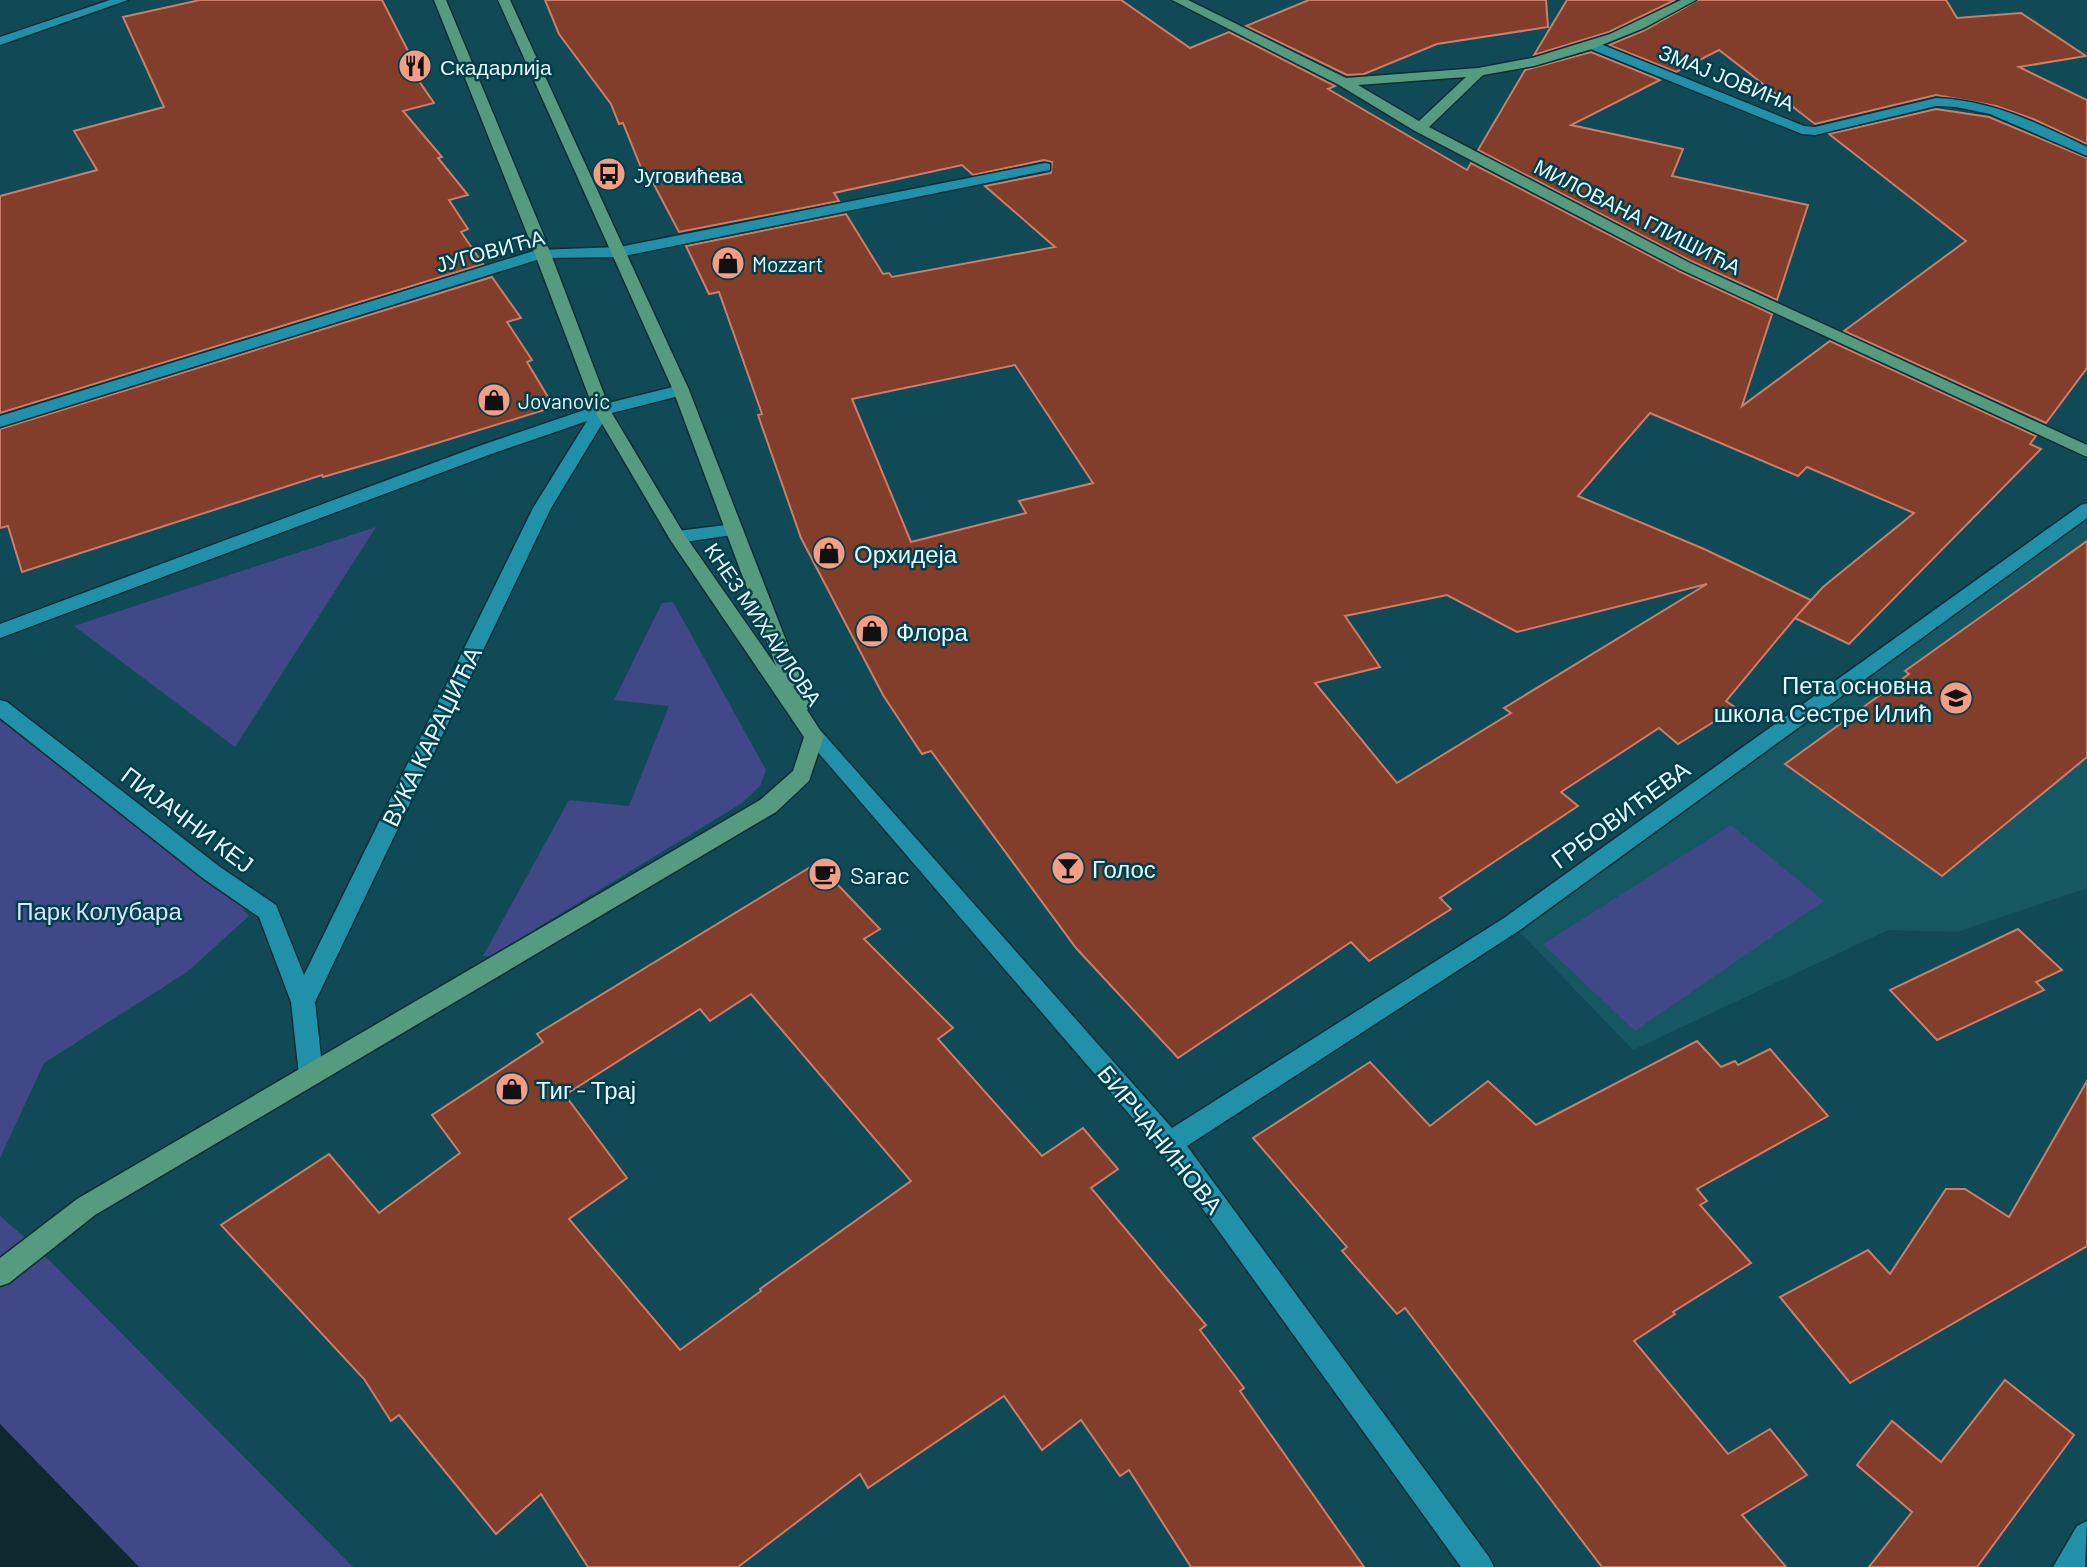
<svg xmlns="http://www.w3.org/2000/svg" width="2087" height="1567" viewBox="0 0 2087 1567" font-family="Barlow,sans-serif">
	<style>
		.built { fill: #165764 }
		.green { fill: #414887 }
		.water { fill: #0f282f }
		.building { fill: #833d2b; stroke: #ca7e69; stroke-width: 2; fill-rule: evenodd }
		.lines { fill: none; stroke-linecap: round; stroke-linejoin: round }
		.lane-casing { stroke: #0d2e35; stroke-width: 3 }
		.street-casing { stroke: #0d2e35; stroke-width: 3 }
		.secondary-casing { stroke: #0d2e35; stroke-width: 3 }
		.lane { fill: #2091a9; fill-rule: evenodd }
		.street { fill: #2091a9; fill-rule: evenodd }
		.secondary { fill: #549b80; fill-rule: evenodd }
		.labels { text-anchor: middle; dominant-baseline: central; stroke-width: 5; stroke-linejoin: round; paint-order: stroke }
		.far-poi-label { font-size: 21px; fill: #e6f8fd; stroke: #003f4c; text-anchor: start }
		.far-street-label { font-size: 21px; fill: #e6f8fd; stroke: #003f4c }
		.poi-label { font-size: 24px; fill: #e6f8fd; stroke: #003f4c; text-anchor: start }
		.street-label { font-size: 24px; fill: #e6f8fd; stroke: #003f4c }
		.park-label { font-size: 24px; fill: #dce2ff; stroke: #003f4c }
	</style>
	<rect width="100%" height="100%" fill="#104a57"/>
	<polygon class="built" points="2087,509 2087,888 1957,932 1888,930 1633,1050 1512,924"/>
	<g class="green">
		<polygon points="376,527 235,747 74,626"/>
		<polygon points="673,602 766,770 760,786 742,803 491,956 483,956 569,800 629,806 669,706 614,700 662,603"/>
		<polygon points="0,707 212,873 249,916 187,972 44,1063 0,1158"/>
		<polygon points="1731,825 1824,901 1635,1031 1543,944"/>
		<polygon points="0,1216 36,1247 353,1567 139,1567 0,1424"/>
	</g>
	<polygon class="water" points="0,1424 139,1567 0,1567"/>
	<g class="building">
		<polygon points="200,0 382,0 423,80 419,81 434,103 403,111 442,157 438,158 468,195 449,200 468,229 461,232 483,264 0,413 0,196 97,170 74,131 164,107 123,17"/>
		<path d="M 545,0 L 1121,0 L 1190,48 L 1229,32 L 1335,86 L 1328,89 L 1467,170 L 1471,163 L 1679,271 L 1772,314 L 1742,406 L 1830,341 L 2036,436 L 2030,444 L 2041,449 L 1849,644 L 1795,618 L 1726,701 L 1736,708 L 1678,744 L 1659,728 L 1561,792 L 1578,806 L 1440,898 L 1451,909 L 1369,961 L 1351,942 L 1178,1058 L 1076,948 L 931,751 L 922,754 L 883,695 L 801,538 L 758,415 L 762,414 L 719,292 L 709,294 L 686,246 L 846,214 L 883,274 L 889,273 L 892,277 L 1055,247 L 985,186 L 1051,173 L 1052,162 L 1044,160 L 973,175 L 962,165 L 834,193 L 839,201 L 679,232 L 651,179 L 646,180 L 623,123 L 619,124 L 611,104 L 559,34 ZM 1015,365 L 1093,483 L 1019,501 L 1026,513 L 911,542 L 852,399 ZM 1650,413 L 1798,476 L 1807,467 L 1914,513 L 1823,587 L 1795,618 L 1811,600 L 1704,549 L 1578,496 ZM 1707,584 L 1504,708 L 1511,713 L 1397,783 L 1315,683 L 1380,667 L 1345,616 L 1447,595 L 1517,632 Z"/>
		<polygon points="1309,0 1546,0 1548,27 1437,44 1364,74 1347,75 1246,26"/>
		<polygon points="1567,0 1675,0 1609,32 1534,55"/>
		<polygon points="1698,0 1946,0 1957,18 2021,13 2086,56 2019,67 2087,100 2087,144 2033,119 1996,106 1936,95 1815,124 1719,50 1676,72 1609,45 1645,30"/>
		<polygon points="1591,52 1660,80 1571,125 1683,149 1672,176 1808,205 1777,300 1691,261 1478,150 1525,70"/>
		<polygon points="1936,109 1989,117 2087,158 2087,368 2046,423 1844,331 1966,241 1829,134"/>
		<polygon points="492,277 521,318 507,322 532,360 527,362 554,407 395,456 323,477 322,475 22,572 8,526 0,528 0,429"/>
		<polygon points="2087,541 2087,757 1942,876 1785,764 1909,674 1905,671"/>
		<path d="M 817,863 L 880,929 L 864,939 L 953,1028 L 938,1039 L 1042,1156 L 1083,1128 L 1118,1169 L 1091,1188 L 1206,1325 L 1200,1330 L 1244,1388 L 1240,1391 L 1364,1567 L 1191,1567 L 1129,1470 L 1120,1476 L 1081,1420 L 1042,1450 L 1004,1396 L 868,1488 L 860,1474 L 738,1567 L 588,1567 L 541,1494 L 496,1534 L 399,1415 L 391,1421 L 364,1379 L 221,1225 L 329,1154 L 379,1213 L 460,1153 L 432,1115 L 543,1042 L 537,1034 ZM 751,994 L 911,1181 L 760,1289 L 761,1291 L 680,1350 L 569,1219 L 627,1178 L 565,1095 L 700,1009 L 710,1021 Z"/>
		<polygon points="2018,929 2062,970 2036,982 2044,990 1937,1040 1890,990"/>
		<polygon points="1697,1041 1721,1067 1735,1061 1738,1065 1770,1049 1828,1116 1697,1189 1707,1201 1700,1205 1751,1263 1673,1312 1675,1314 1634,1341 1728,1454 1770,1429 1807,1475 1742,1515 1786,1567 1602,1567 1405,1308 1397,1314 1342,1251 1347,1247 1253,1138 1370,1062 1430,1126 1488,1081 1536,1125"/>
		<polygon points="2087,1081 2087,1246 1850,1383 1780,1297 1868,1250 1890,1274 1946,1189 1965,1189 2009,1217"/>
		<polygon points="2005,1380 2074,1435 1977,1567 1869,1567 1912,1512 1857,1465 1892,1421 1941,1462"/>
	</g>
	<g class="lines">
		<defs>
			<polygon id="lane" points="734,524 740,526 743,530 740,534 677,543 668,537 677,531"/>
			<g id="street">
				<polygon points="110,0 128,0 0,45 0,37"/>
				<path d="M 1593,41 L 1804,126 L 1815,127 L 1936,98 C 1991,100 2038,123 2087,147 L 2087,156 L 1990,114 L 1956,107 L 1936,106 L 1815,135 L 1802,134 L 1588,48 L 1588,42 Z"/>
				<polygon points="1045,163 1050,164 1050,170 619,257 543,258 0,427 0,416 537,250 619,247"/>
				<polygon points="681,385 687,386 689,390 687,394 608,414 551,508 315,1002 323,1075 320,1082 311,1086 302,1082 299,1075 291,1002 259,917 204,879 0,718 0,700 7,702 220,867 276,905 304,975 533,508 587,421 491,454 0,638 0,624 479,446 596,406"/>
				<polygon points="2087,503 2087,518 1520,930 1187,1146 1489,1557 1494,1567 1461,1567 1161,1151 804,736 807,731 814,728 821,731 1172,1128 1504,918 2081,505"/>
				<polygon points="2087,1521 2085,1567 2053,1567 2077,1526"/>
			</g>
			<g id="secondary">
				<polygon points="434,0 446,0 544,236 610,410 684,534 776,666 673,390 498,0 510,0 689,390 811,705 807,710 824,736 809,781 776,812 95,1215 9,1283 0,1286 0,1258 77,1199 760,800 793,771 804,737 671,541 594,410 528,236"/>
				<path d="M 1172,0 L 1188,0 L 1346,78 L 1478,68 L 1532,58 L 1610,34 L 1681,0 L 1696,0 L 1644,28 L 1592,49 L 1534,66 L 1483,75 L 1429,127 L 1690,263 L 2087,445 L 2087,457 L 1680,269 L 1415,131 L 1339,85 ZM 1466,77 L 1419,121 L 1358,85 Z"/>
			</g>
		</defs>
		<use href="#lane" class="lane-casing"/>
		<use href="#street" class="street-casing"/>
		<use href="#secondary" class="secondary-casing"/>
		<use href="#lane" class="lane"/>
		<use href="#street" class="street"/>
		<use href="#secondary" class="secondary"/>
	</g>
	<defs>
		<symbol id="restaurant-disc" viewBox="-11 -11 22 22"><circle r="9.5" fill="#f49e87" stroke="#003f4c"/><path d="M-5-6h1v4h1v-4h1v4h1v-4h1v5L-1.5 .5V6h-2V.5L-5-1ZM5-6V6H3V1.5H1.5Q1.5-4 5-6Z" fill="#111"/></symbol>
		<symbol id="bus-disc" viewBox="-11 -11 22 22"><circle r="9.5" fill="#f49e87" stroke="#003f4c"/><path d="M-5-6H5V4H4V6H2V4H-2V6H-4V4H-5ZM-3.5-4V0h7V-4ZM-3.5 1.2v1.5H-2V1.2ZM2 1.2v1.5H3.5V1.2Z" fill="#111"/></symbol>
		<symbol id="shop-disc" viewBox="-11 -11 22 22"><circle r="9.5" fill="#f49e87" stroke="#003f4c"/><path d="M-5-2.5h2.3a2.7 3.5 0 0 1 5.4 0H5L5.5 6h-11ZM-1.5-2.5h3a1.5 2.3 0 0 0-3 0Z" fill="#111"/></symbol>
		<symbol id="school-disc" viewBox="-11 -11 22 22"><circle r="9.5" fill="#f49e87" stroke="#003f4c"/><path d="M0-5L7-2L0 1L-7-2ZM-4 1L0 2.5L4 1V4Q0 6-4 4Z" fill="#111"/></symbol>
		<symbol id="bar-disc" viewBox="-11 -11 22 22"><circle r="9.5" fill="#f49e87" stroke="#003f4c"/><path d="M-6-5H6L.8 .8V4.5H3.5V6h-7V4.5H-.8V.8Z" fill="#111"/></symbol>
		<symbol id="cafe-disc" viewBox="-11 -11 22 22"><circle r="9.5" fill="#f49e87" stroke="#003f4c"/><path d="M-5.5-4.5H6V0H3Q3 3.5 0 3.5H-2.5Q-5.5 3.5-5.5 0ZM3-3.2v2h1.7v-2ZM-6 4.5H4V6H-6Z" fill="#111"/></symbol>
	</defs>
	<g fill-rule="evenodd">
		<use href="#restaurant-disc" x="396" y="47" width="38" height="38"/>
		<use href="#bus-disc" x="590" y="155" width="38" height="38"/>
		<use href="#shop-disc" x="709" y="244" width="38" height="38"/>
		<use href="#shop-disc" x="475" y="381" width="38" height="38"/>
		<use href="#shop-disc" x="810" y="534" width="38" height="38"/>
		<use href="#shop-disc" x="853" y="612" width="38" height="38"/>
		<use href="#school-disc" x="1937" y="679" width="38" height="38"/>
		<use href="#bar-disc" x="1049" y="849" width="38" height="38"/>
		<use href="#cafe-disc" x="806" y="855" width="38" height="38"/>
		<use href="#shop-disc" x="493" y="1070" width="38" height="38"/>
	</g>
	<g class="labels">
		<g class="far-poi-label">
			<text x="440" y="66">Скадарлија</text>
			<text x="634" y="174">Југовићева</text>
			<text x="752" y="263">Mozzart</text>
			<text x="518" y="400">Jovanovic</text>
		</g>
		<g class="far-street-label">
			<text transform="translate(1727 77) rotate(22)">ЗМАЈ ЈОВИНА</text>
			<text transform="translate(1638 216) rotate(27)">МИЛОВАНА ГЛИШИЋА</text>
			<text transform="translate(490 250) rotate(-15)">ЈУГОВИЋА</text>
			<text transform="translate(764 624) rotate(56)">КНЕЗ МИХАИЛОВА</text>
		</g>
		<g class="poi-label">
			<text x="854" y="553">Орхидеја</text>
			<text x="896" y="631">Флора</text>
			<text x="1932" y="684" text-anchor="end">Пета основна<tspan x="1932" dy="28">школа Сестре Илић</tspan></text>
			<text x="1092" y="868">Голос</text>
			<text x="850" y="874">Sarac</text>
			<text x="536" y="1089">Тиг - Трај</text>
		</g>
		<g class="street-label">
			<text transform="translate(431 736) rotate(-64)">ВУКА КАРАЏИЋА</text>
			<text transform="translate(1620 814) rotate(-36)">ГРБОВИЋЕВА</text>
			<text transform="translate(188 819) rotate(37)">ПИЈАЧНИ КЕЈ</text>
			<text transform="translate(1161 1139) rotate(51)">БИРЧАНИНОВА</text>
		</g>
		<g class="park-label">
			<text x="99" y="910">Парк Колубара</text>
		</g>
	</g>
</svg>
